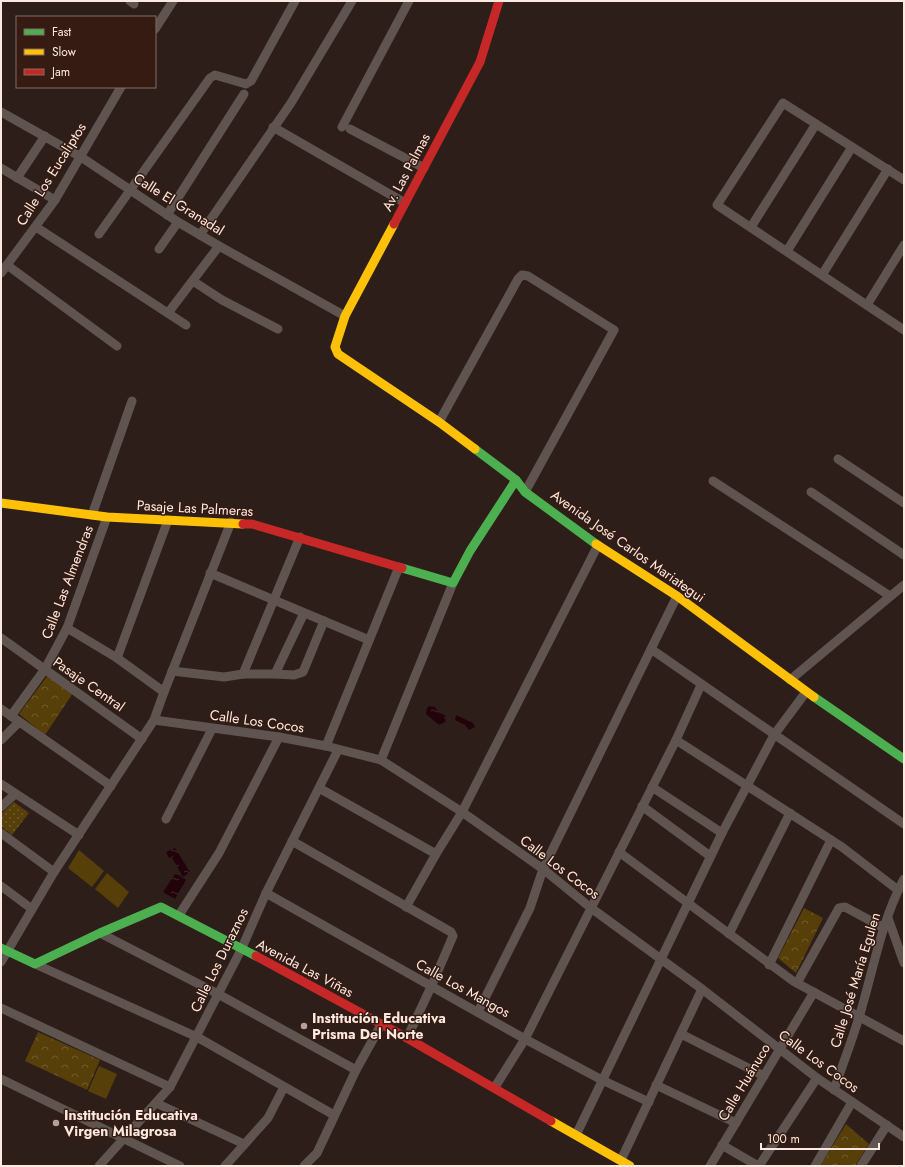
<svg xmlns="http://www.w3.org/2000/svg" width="905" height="1167" viewBox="0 0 905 1167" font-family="Jost,sans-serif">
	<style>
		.grass { fill: url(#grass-dots) }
		.park { fill: url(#park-crowns) }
		.pitch { fill: #573f0a }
		.water { fill: url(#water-ripples) }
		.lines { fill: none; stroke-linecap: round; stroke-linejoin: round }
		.street { stroke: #5f5450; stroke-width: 9 }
		.fast { stroke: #4caf50; stroke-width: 9 }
		.slow { stroke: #ffc107; stroke-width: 9 }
		.jam { stroke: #c62828; stroke-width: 9 }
		.poi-dot { fill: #b3a19b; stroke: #351b11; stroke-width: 1.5 }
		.labels { text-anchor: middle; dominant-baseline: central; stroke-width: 3; stroke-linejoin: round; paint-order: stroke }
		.street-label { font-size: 14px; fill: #fbe8e1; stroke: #351b11 }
		.poi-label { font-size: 14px; font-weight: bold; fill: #fbe8e1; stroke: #351b11; text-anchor: start }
	</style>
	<defs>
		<pattern id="grass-dots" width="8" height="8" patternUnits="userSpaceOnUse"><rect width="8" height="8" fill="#573f0a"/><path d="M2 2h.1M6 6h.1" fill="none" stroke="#705b2d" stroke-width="1.8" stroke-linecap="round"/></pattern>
		<pattern id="park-crowns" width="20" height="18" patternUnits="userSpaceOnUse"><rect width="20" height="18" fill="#573f0a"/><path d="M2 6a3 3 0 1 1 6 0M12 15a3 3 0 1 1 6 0" fill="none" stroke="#705b2d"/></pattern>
		<pattern id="water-ripples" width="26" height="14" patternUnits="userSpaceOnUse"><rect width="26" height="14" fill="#22030c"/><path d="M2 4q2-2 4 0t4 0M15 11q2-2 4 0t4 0" fill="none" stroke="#43282f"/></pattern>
	</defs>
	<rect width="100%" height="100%" fill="#2d1e19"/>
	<polygon class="grass" points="14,802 29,813 12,835 1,826 1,814"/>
	<g class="park">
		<polygon points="48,675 73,693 45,735 19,714"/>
		<polygon points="804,908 823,918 796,973 778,958"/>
		<polygon points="38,1032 100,1060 87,1090 25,1061"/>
		<polygon points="846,1124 869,1144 855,1166 820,1166"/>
	</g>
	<g class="pitch">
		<polygon points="79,850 104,871 92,887 68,868"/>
		<polygon points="107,873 129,892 118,908 95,889"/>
		<polygon points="99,1066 117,1074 106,1099 88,1091"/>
	</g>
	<g class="water">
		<polygon points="429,706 435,707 438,712 446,716 445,722 439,725 426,714 427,708"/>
		<polygon points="456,715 473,723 475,727 469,730 465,725 455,720"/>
		<polygon points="175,848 190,872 183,877 172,858 175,855 169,858 166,852"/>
		<polygon points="175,874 179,875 186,880 175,899 163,892"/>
	</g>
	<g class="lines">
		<g class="street">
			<polyline points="130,1 134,4"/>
			<polyline points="155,29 173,1"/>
			<polyline points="1,112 81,157 178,222 219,246 345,316"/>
			<polyline points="273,127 405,203"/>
			<polyline points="342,127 409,1"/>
			<polyline points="350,129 424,168"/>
			<polyline points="1,168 55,200"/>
			<polyline points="17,178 45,136"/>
			<polyline points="904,180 783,103 717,205 904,330"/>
			<polyline points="167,215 244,94"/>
			<polyline points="36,227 186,325"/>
			<polyline points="751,227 816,124"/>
			<polyline points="99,234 210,78 215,75 246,84 251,81 295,1"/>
			<polyline points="200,235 291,103 352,1"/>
			<polyline points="159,249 178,222"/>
			<polyline points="787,251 852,147"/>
			<polyline points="7,265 117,346"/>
			<polyline points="1,273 55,200 121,87"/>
			<polyline points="822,275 888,169"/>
			<polyline points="193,281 222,300 278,329"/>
			<polyline points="867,305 904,245"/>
			<polyline points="168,313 219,246"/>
			<polyline points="439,422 518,279 522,275 528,276 614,330 525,492"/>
			<polyline points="838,459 904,503"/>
			<polyline points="713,481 890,596"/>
			<polyline points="811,492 904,555"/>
			<polyline points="92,515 132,401"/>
			<polyline points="210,573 369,640"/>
			<polyline points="67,628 117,658 164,692"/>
			<polyline points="1,638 142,739"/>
			<polyline points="651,649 904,824"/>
			<polyline points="117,658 168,520"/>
			<polyline points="172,671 224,677 243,674 275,674 304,613"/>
			<polyline points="243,674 300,537"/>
			<polyline points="275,674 294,675 303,672 324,621"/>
			<polyline points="790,680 904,585"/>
			<polyline points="1,709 111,786"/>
			<polyline points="11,716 45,669 67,628 107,517"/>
			<polyline points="154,720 279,737 326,746 381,760 462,812 543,869 591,908 702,989 817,1078 904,1137"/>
			<polyline points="1,740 19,722"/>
			<polyline points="676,740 842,847 898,890"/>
			<polyline points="326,746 399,567"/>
			<polyline points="381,760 453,583"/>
			<polyline points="1,784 79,835"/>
			<polyline points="652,787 722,833"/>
			<polyline points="319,788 436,854 406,907"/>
			<polyline points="642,806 710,856"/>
			<polyline points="1,807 15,794"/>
			<polyline points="166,819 212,729"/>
			<polyline points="1,833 54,872"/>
			<polyline points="292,841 451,932 453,936 431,987 407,1038"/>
			<polyline points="619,852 793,981 904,1041"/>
			<polyline points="436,854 462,812 598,545"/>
			<polyline points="1,886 32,909"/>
			<polyline points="266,893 525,1039 602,1080 649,1102"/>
			<polyline points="179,915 219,853 279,737"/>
			<polyline points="888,918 904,963"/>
			<polyline points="100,933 218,994 356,1070"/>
			<polyline points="729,934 790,813"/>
			<polyline points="1,962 54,872 154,720 164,692 231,522"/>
			<polyline points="35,964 197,1037 334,1115"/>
			<polyline points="769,965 831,840"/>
			<polyline points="797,983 839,908 845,907 884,928"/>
			<polyline points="1,1008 170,1087"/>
			<polyline points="478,1012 530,908 543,869 677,596"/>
			<polyline points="681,1034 764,1076"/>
			<polyline points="1,1079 180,1166"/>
			<polyline points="656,1085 736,1123"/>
			<polyline points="495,1087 525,1039 676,740 701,685"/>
			<path d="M 834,1090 C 844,1060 856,1031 864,1000 C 875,960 884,916 904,879"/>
			<polyline points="156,1103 244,1144"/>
			<polyline points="576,1135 722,833 774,735 806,692"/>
			<polyline points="722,1145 758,1166"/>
			<polyline points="621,1160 702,989"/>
			<polyline points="99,1166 170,1087 241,950 266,893 338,750"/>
			<polyline points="225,1166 268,1118 284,1087"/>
			<polyline points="304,1166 317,1153 356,1070 381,1025"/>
			<polyline points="710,1166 814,992"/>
			<polyline points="759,1166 817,1078"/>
			<polyline points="815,1166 852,1102"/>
			<polyline points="861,1166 887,1125"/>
		</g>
		<g class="fast">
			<polyline points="475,449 516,480 525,492 596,544"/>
			<polyline points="402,568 453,583 470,551 516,480"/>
			<polyline points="814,697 904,759"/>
			<polyline points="1,948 35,964 100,933 161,907 256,956"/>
		</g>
		<g class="slow">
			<polyline points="394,224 345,316 335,347 338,354 439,422 475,449"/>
			<polyline points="1,503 107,517 243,524"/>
			<polyline points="596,544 677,596 814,697"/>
			<polyline points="551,1121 630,1166"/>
		</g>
		<g class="jam">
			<polyline points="394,224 480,62 499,1"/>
			<polyline points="243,524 252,524 402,568"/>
			<polyline points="256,956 407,1038 551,1121"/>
		</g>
	</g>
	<g class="poi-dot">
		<circle cx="304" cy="1026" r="4"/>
		<circle cx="56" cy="1123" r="4"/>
	</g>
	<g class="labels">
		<g class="street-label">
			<text transform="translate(406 172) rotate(-62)">Av. Las Palmas</text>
			<text transform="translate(51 174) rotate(-58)">Calle Los Eucaliptos</text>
			<text transform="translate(179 204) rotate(32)">Calle El Granadal</text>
			<text transform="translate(195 508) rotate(3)">Pasaje Las Palmeras</text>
			<text transform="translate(628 546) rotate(35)">Avenida José Carlos Mariategui</text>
			<text transform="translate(67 582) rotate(-69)">Calle Las Almendras</text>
			<text transform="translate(89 684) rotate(35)">Pasaje Central</text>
			<text transform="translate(257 721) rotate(8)">Calle Los Cocos</text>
			<text transform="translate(560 867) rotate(37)">Calle Los Cocos</text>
			<text transform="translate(219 960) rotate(-64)">Calle Los Duraznos</text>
			<text transform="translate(305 968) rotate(28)">Avenida Las Viñas</text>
			<text transform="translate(855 980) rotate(-73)">Calle José María Egulen</text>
			<text transform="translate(463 988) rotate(29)">Calle Los Mangos</text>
			<text transform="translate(819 1061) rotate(36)">Calle Los Cocos</text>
			<text transform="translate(744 1082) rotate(-59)">Calle Huánuco</text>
		</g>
		<g class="poi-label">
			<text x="312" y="1018">Institución Educativa<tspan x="312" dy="16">Prisma Del Norte</tspan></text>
			<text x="64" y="1115">Institución Educativa<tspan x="64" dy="16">Virgen Milagrosa</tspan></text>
		</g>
	</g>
	<rect width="905" height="1167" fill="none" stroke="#fbe8e1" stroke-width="4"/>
	<rect x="16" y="16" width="140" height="72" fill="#351b11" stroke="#846d64"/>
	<rect x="24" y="29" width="20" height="6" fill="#4caf50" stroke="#846d64"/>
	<text x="52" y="36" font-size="12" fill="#fbe8e1">Fast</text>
	<rect x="24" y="49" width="20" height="6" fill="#ffc107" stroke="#846d64"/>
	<text x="52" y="56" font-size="12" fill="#fbe8e1">Slow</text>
	<rect x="24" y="69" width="20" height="6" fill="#c62828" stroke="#846d64"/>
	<text x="52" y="76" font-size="12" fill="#fbe8e1">Jam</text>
	<path d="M761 1143v6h118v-6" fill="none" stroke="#fbe8e1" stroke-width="2"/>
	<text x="767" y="1143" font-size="12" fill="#fbe8e1" stroke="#351b11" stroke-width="3" paint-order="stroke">100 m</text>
</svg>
